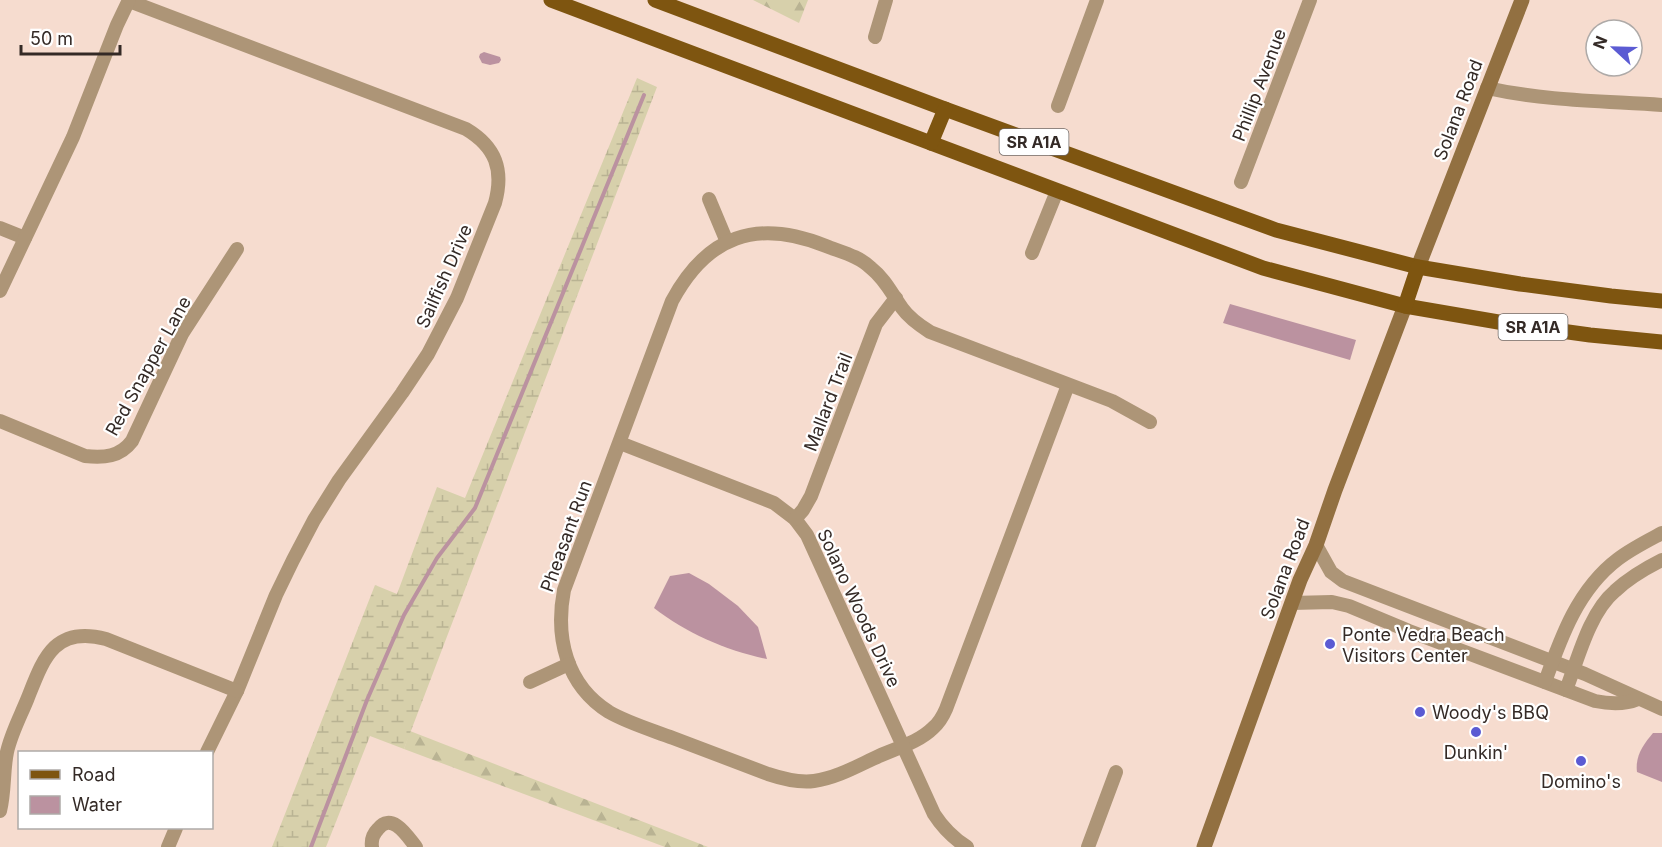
<svg xmlns="http://www.w3.org/2000/svg" width="1662" height="847" viewBox="0 0 1662 847" font-family="Inter,sans-serif">
	<style>
		.forest { fill: url(#forest-firs) }
		.wetland { fill: url(#wetland-marsh) }
		.water { fill: #bb92a0 }
		.lines { fill: none; stroke-linecap: round; stroke-linejoin: round }
		.stream { stroke: #bb92a0; stroke-width: 4 }
		.street { stroke: #ad9577; stroke-width: 14 }
		.secondary { stroke: #927041; stroke-width: 15 }
		.primary { stroke: #7e5510; stroke-width: 15 }
		.poi-dot { fill: #5b5bd3; stroke: #fff; stroke-width: 2 }
		.labels { text-anchor: middle; dominant-baseline: central; stroke-width: 4.5; stroke-linejoin: round; paint-order: stroke }
		.shield { fill: #fff; stroke: #716a67; stroke-width: 1.5 }
		.shield-label { font-size: 16px; font-weight: bold; fill: #342a26 }
		.street-label { font-size: 18px; fill: #342a26; stroke: #fff }
		.poi-label { font-size: 18px; fill: #342a26; stroke: #fff; text-anchor: start }
	</style>
	<defs>
		<pattern id="forest-firs" width="22" height="20" patternUnits="userSpaceOnUse" patternTransform="scale(1.5)"><rect width="22" height="20" fill="#d7d0ab"/><path d="M5 1l3.5 6h-7zM16 11l3.5 6h-7z" fill="#b9b393"/></pattern>
		<pattern id="wetland-marsh" width="20" height="14" patternUnits="userSpaceOnUse" patternTransform="scale(1.5)"><rect width="20" height="14" fill="#d7d0ab"/><path d="M1 5h8M5 5V1M11 12h8M15 12V8" fill="none" stroke="#b9b393"/></pattern>
	</defs>
	<rect width="100%" height="100%" fill="#f6dccf"/>
	<g class="forest">
		<polygon points="753,0 808,0 799,23"/>
		<polygon points="410,731 708,847 665,847 404,749"/>
	</g>
	<polygon class="wetland" points="637,78 657,87 404,749 370,736 326,847 272,847 375,585 397,594 437,487 465,498"/>
	<g class="water">
		<polygon points="484,52 500,57 501,60 499,63 490,65 482,63 479,57 480,54"/>
		<polygon points="1230,304 1356,340 1350,360 1223,323"/>
		<path d="M 689,573 L 709,584 L 738,606 L 758,627 L 767,659 C 727,651 686,633 654,608 L 670,576 Z"/>
		<path d="M 1653,733 L 1662,733 L 1662,782 L 1637,772 C 1635,756 1643,745 1653,733 Z"/>
	</g>
	<g class="lines">
		<polyline class="stream" points="311,847 367,700 404,615 437,558 475,508 644,95"/>
		<g class="street">
			<path d="M 129,1 L 466,129 C 496,147 504,170 495,203 L 457,298 L 428,354 L 402,393 L 339,480 L 314,520 L 293,560 L 276,595 L 237,691 L 207,752"/>
			<polyline points="875,37 886,0"/>
			<path d="M 1487,88 C 1545,101 1604,101 1662,105"/>
			<polyline points="1058,106 1097,0"/>
			<polyline points="1241,182 1310,0"/>
			<polyline points="709,199 727,242"/>
			<polyline points="0,228 25,238"/>
			<polyline points="1032,253 1057,191"/>
			<polyline points="0,291 73,137 117,25 129,0"/>
			<path d="M 1068,385 L 946,709 C 943,716 939,723 933,728 C 919,742 897,748 879,756 C 859,765 837,778 814,781 C 798,783 783,779 768,774 C 736,762 705,750 673,738 C 652,730 628,723 609,712 C 566,685 555,637 564,590 L 672,301 C 707,236 756,218 826,246 C 841,252 859,256 871,268 C 885,279 892,294 902,308 C 909,318 919,325 930,332 L 1112,401 L 1150,422"/>
			<path d="M 0,421 L 85,456 C 104,458 120,457 132,441 L 182,334 L 237,249"/>
			<path d="M 620,443 L 774,503 L 795,519 L 807,535 L 934,814 C 943,828 953,838 967,847"/>
			<polyline points="795,519 803,510 811,496 876,324 896,298"/>
			<polyline points="1316,545 1331,572 1343,581 1585,674 1662,709"/>
			<path d="M 1292,603 L 1332,602 L 1349,606 L 1409,631 L 1595,701 C 1610,704 1624,705 1638,699"/>
			<polyline points="530,682 569,664"/>
			<path d="M 1545,682 C 1561,637 1578,589 1618,559 C 1631,549 1647,541 1662,533"/>
			<path d="M 1566,690 C 1578,659 1589,613 1615,591 C 1629,578 1646,568 1662,560"/>
			<path d="M 0,811 C 5,791 3,771 7,752 C 11,734 20,717 27,700 C 43,660 53,625 106,639 L 237,691"/>
			<polyline points="168,847 176,828"/>
			<path d="M 372,847 C 371,840 373,834 378,829 C 392,811 408,837 416,847"/>
			<polyline points="1088,847 1116,772"/>
		</g>
		<g class="secondary">
			<polyline points="1418,267 1522,0"/>
			<polyline points="1204,847 1300,580 1316,545 1335,490 1405,306"/>
		</g>
		<g class="primary">
			<polyline points="551,0 1263,268 1405,306 1510,324 1590,335 1662,342"/>
			<polyline points="655,0 945,109 1276,230 1418,267 1520,284 1611,296 1662,301"/>
			<polyline points="931,143 945,109"/>
			<polyline points="1405,306 1418,267"/>
		</g>
	</g>
	<g class="poi-dot">
		<circle cx="1330" cy="644" r="6"/>
		<circle cx="1420" cy="712" r="6"/>
		<circle cx="1476" cy="732" r="6"/>
		<circle cx="1581" cy="761" r="6"/>
	</g>
	<g class="labels">
		<g class="shield">
			<rect x="999.5" y="129" width="69" height="26" rx="4.5"/>
			<rect x="1498.5" y="314" width="69" height="26" rx="4.5"/>
		</g>
		<g class="shield-label">
			<text x="1034" y="142">SR A1A</text>
			<text x="1533" y="327">SR A1A</text>
		</g>
		<g class="street-label">
			<text transform="translate(1259 85) rotate(-69)">Phillip Avenue</text>
			<text transform="translate(1458 110) rotate(-69)">Solana Road</text>
			<text transform="translate(444 276) rotate(-66)">Sailfish Drive</text>
			<text transform="translate(148 366) rotate(-61)">Red Snapper Lane</text>
			<text transform="translate(828 402) rotate(-69)">Mallard Trail</text>
			<text transform="translate(566 536) rotate(-70)">Pheasant Run</text>
			<text transform="translate(1285 569) rotate(-69)">Solana Road</text>
			<text transform="translate(859 608) rotate(65)">Solano Woods Drive</text>
		</g>
		<g class="poi-label">
			<text x="1342" y="634">Ponte Vedra Beach<tspan x="1342" dy="21">Visitors Center</tspan></text>
			<text x="1432" y="712">Woody's BBQ</text>
			<text x="1476" y="752" text-anchor="middle">Dunkin'</text>
			<text x="1581" y="781" text-anchor="middle">Domino's</text>
		</g>
	</g>
	<rect x="18" y="751" width="195" height="78" fill="#ffffff" stroke="#aeaaa8" stroke-width="1.5"/>
	<rect x="30" y="770" width="30" height="9" fill="#7e5510" stroke="#aeaaa8" stroke-width="1.5"/>
	<text x="72" y="781" font-size="18" fill="#342a26">Road</text>
	<rect x="30" y="796" width="30" height="18" fill="#bb92a0" stroke="#aeaaa8" stroke-width="1.5"/>
	<text x="72" y="811" font-size="18" fill="#342a26">Water</text>
	<g transform="translate(1614 48) rotate(292)"><circle r="28" fill="#ffffff" stroke="#aeaaa8" stroke-width="1.5"/>
	<path d="M0-4.5L10 22L0 15L-10 22Z" fill="#5b5bd3"/>
	<text y="-9" font-size="16" font-weight="bold" text-anchor="middle" fill="#342a26">N</text>
	</g>
	<path d="M21 45v9h99v-9" fill="none" stroke="#342a26" stroke-width="3"/>
	<text x="30" y="45" font-size="18" fill="#342a26" stroke="#ffffff" stroke-width="4.5" paint-order="stroke">50 m</text>
</svg>
